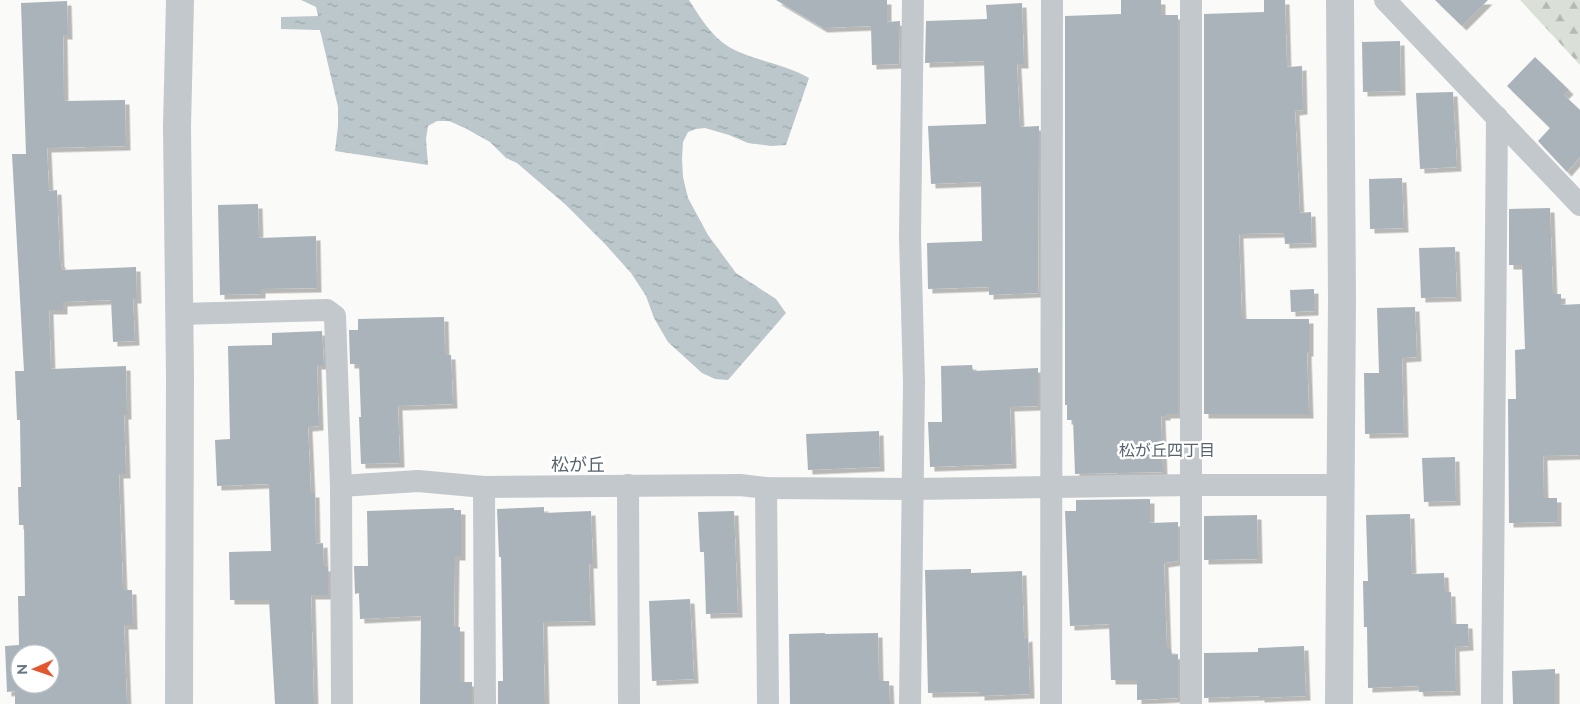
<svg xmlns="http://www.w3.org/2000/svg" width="1580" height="704" viewBox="0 0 1580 704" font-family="Raleway,'Noto Sans JP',sans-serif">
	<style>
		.forest { fill: url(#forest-firs) }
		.water { fill: url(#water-ripples) }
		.building { fill: #aab3b9; fill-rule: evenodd; filter: url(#shadow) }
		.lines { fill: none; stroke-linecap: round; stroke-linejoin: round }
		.minor { stroke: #c3c8cc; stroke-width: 22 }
		.tertiary { stroke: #c3c8cc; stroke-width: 28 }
		.labels { text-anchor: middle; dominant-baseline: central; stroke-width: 5; stroke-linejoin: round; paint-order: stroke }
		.neighbourhood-label { font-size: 16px; fill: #57646e; stroke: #fff }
		.quarter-label { font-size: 18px; fill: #57646e; stroke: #fff }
	</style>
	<defs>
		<pattern id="forest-firs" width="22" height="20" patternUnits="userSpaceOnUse" patternTransform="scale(1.25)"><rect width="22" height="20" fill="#dadfd7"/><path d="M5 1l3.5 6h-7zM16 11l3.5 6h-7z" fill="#b4b9b4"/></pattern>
		<pattern id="water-ripples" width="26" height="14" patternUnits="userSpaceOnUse" patternTransform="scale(1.25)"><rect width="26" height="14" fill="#bbc7cb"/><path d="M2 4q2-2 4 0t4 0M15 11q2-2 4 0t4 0" fill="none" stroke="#9ca6aa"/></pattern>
		<filter id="shadow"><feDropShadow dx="4.5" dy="4.5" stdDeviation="0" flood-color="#0004"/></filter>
	</defs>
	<rect width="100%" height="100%" fill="#fafaf8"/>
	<polygon class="forest" points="1520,0 1580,0 1580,65"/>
	<path class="water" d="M 301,0 L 689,0 C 700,17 711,36 729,47 C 753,61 784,63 809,78 L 786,145 L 771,146 L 748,143 L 729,135 L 705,128 L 696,129 L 688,132 L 683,142 L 682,159 L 683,177 L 688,198 L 708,235 L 736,273 L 776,299 L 786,313 L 728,380 L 715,379 L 702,373 L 668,342 L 654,318 L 646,296 L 631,273 L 605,244 L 566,205 L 517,163 L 506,158 L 490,142 L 465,128 L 449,121 L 437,121 L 428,126 L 426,139 L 428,165 L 335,151 L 338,126 L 338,107 L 320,30 L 281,29 L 281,17 L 318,16 L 316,7 Z"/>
	<g class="building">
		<polygon points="776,0 887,0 887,22 900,21 899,64 872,65 871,26 823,28"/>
		<polygon points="1121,0 1161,0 1161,15 1178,15 1178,414 1166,414 1166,416 1161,416 1163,472 1075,474 1073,420 1067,420 1067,405 1065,405 1065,16 1121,14"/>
		<polygon points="1264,0 1285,0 1287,67 1302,66 1303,110 1295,111 1300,213 1311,212 1312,243 1285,244 1284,233 1239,234 1242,319 1309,319 1309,352 1307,352 1309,414 1204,414 1204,14 1264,12"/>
		<polygon points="1435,0 1488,0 1462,26"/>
		<path d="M 67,1 L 68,35 L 63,35 L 64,101 L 125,100 L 126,146 L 47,148 L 49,191 L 57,190 L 60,263 L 61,263 L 62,270 L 136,267 L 137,299 L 133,299 L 135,341 L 113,342 L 111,300 L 63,302 L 63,310 L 49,310 L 51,369 L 126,366 L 127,415 L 124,415 L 126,474 L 119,474 L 123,590 L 132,590 L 133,625 L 124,625 L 127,704 L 15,704 L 15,691 L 7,692 L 5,646 L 19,645 L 18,596 L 25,596 L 24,525 L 19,525 L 18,487 L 21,487 L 20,420 L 17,420 L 15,371 L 24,371 L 12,154 L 26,154 L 21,3 ZM 20,654 L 50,654 L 50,684 L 20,684 Z"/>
		<polygon points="1022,3 1024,64 1017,64 1020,127 1039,126 1038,293 989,295 989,287 928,289 927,243 982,241 981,182 931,184 928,126 986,124 984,61 925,63 926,21 987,19 986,5"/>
		<polygon points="1400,41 1401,91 1363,92 1362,42"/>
		<polygon points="1535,57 1569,90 1564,95 1580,110 1580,157 1567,172 1538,141 1550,128 1507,86"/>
		<polygon points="1453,92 1457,167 1420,169 1416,93"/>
		<polygon points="1402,178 1404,228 1370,229 1369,179"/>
		<polygon points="258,204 259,238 316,236 317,288 261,289 261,294 220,295 218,205"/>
		<polygon points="1550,208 1553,294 1561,294 1561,305 1580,304 1580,455 1543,456 1544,498 1557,498 1557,522 1509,523 1508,399 1516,399 1515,350 1525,349 1522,265 1509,265 1509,209"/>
		<polygon points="1455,247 1457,297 1421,298 1419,248"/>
		<polygon points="1314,289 1314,311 1291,312 1290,290"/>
		<polygon points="1415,307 1417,357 1402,358 1404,433 1365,434 1364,373 1379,373 1377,308"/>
		<polygon points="444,317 445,355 451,355 453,404 398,406 400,463 361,464 359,417 361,417 359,364 350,364 349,330 358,330 358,319"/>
		<polygon points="322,331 324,365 317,365 319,426 308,427 311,493 315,493 316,544 323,543 324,567 328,567 328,595 311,595 314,704 275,704 269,600 230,600 229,552 271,551 269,484 217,486 215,440 230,439 228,346 272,345 272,333"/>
		<polygon points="972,365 973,371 1038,368 1038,406 1010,407 1012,464 930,467 928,422 942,422 941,366"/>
		<polygon points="879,431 880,467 808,470 806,434"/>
		<polygon points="1455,457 1456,501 1424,502 1422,458"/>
		<polygon points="1150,499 1150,523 1178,522 1178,561 1164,563 1167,649 1171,649 1172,655 1178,654 1178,698 1137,700 1137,680 1111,680 1109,624 1070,626 1065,511 1076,511 1076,500"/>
		<polygon points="544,507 544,513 591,511 593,564 589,564 591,621 543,622 545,704 498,704 498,681 503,681 501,557 499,557 497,509"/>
		<polygon points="454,508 454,510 461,510 461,556 455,556 454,627 460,627 460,682 472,682 472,704 420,704 421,616 360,619 359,593 355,594 354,566 368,566 367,511"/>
		<polygon points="734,511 738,613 706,614 704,552 700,552 698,512"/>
		<polygon points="1410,514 1412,574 1444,573 1445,592 1451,592 1452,624 1468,624 1469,646 1455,647 1456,691 1419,692 1418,686 1368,688 1367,627 1364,627 1363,581 1368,581 1366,515"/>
		<polygon points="1257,515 1258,559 1204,560 1204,516"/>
		<polygon points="971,569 971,573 1022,571 1024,638 1028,637 1030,694 980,696 980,692 928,693 925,570"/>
		<polygon points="690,599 694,679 652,681 649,601"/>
		<polygon points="825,633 825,634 878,633 879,681 889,681 890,704 790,704 789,634"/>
		<polygon points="1304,646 1306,696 1260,698 1260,696 1204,698 1204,653 1258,652 1258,648"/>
		<polygon points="1555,669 1555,704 1513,704 1512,671"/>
	</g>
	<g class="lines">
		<g class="minor">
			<polyline points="1385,0 1580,205"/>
			<polyline points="179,314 327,310 335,316 341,486 342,704"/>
			<polyline points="628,485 629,704"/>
			<polyline points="341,486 418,481 484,487 740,485 766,488 912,489 1192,485 1340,485"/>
			<polyline points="484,487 485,704"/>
			<polyline points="766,488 768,704"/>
			<polyline points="910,704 914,382 910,236 913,0"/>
			<polyline points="1051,704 1052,0"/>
			<polyline points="1191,704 1191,0"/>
			<polyline points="1492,704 1497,117"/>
		</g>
		<g class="tertiary">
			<polyline points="179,704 180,376 177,127 180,0"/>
			<polyline points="1339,704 1342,299 1340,0"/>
		</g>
	</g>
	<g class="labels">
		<g class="neighbourhood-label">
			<text x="1167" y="450">松が丘四丁目</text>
		</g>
		<g class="quarter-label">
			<text x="578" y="464">松が丘</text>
		</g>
	</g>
	<g transform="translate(35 669) rotate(268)"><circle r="24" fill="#ffffff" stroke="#c1c8cd"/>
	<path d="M0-4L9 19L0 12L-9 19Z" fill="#e4572e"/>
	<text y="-8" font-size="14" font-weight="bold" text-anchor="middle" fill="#657683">N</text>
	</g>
</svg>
